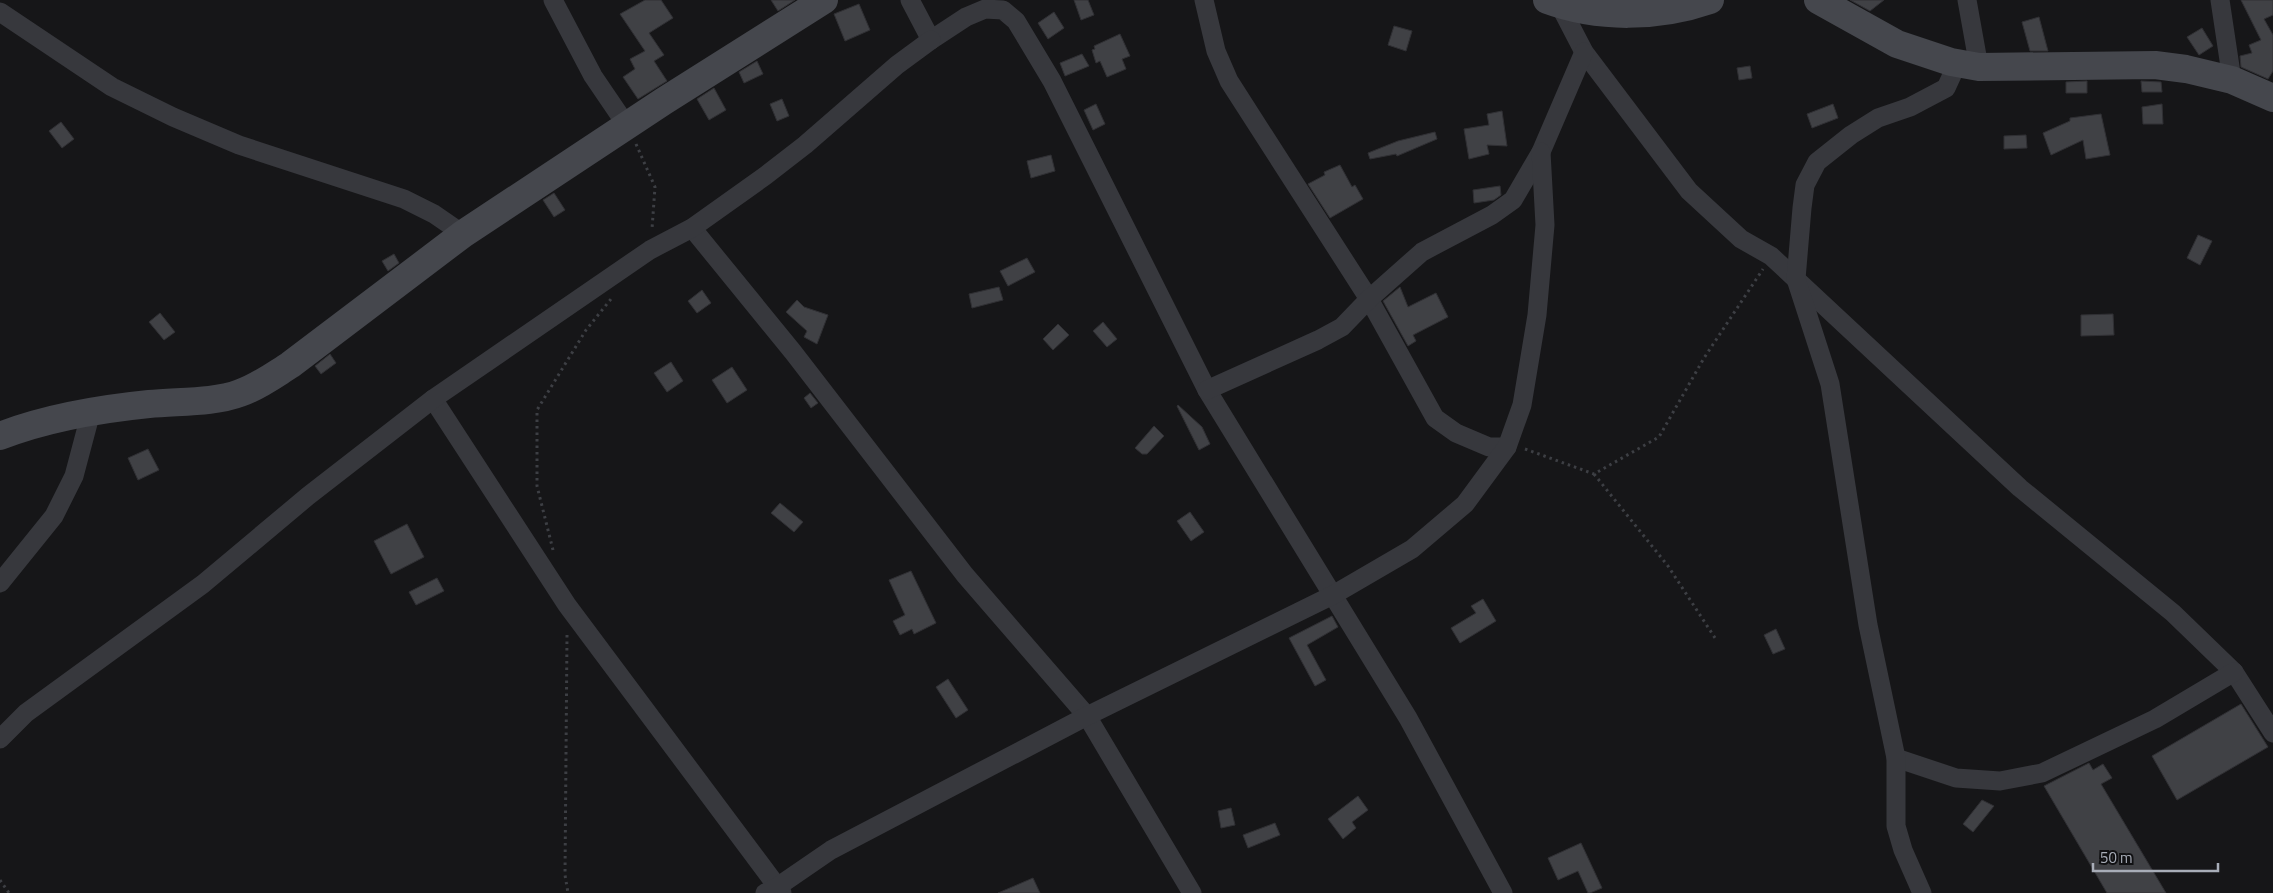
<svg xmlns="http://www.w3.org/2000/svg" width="2273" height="893" viewBox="0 0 2273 893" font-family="'Titillium Web',sans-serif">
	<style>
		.building { fill: #404145; stroke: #303034 }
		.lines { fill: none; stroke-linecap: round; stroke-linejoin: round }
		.path { stroke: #3d3f44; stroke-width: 3; stroke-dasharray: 2.5 4; stroke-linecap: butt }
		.minor { stroke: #37383d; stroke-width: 19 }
		.secondary { stroke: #45474d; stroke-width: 28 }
	</style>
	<rect width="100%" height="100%" fill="#161618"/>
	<g class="building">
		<polygon points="645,0 661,0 673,18 649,33 664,55 654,61 667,81 638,99 623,77 635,69 630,59 645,51 620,14"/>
		<polygon points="771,0 795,0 778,11"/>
		<polygon points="1074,0 1088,0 1094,15 1081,20"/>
		<polygon points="1850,0 1884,0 1870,11"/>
		<polygon points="2241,0 2273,0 2273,15 2264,19 2273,35 2273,71 2268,79 2241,67 2240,56 2252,53 2249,45 2261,40"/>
		<polygon points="859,4 870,30 845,41 834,14"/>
		<polygon points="1054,12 1064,28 1048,39 1038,23"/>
		<polygon points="2039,17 2048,51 2030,51 2022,22"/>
		<polygon points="1394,26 1412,31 1406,51 1388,45"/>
		<polygon points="2202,28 2213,46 2199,55 2187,37"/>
		<polygon points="1120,34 1130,56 1122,59 1126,69 1107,77 1100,61 1096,63 1092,50 1095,49 1094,46"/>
		<polygon points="1082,54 1089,66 1065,76 1060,63"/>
		<polygon points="757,61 763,74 744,83 739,72"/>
		<polygon points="1750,66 1752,78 1739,80 1737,68"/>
		<polygon points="2087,81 2087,93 2066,93 2066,82"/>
		<polygon points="2141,81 2161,82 2162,92 2142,92"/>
		<polygon points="714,88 726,110 709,120 697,99"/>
		<polygon points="782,99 789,116 777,121 770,104"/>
		<polygon points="1096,104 1105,124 1093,130 1084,110"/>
		<polygon points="1833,104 1838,118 1812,128 1807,114"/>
		<polygon points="2162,104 2163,124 2143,124 2142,107"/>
		<polygon points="1502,111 1507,146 1487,145 1489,154 1469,159 1464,129 1489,125 1487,114"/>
		<polygon points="2101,114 2110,155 2086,159 2083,140 2051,155 2043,133 2070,121 2070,118"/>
		<polygon points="61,122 74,139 62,148 49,131"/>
		<polygon points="1435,132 1437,139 1397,156 1396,154 1370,159 1368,153 1398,141"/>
		<polygon points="2026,135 2027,148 2004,149 2004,136"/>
		<polygon points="1051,155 1055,171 1031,178 1027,161"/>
		<polygon points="1340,165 1352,187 1355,185 1363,199 1330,218 1308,184 1325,175 1324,172"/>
		<polygon points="1500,186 1501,195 1494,200 1474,203 1473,190"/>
		<polygon points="554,193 565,210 554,217 543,200"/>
		<polygon points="2198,235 2212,241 2200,265 2187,258"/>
		<polygon points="394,254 399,263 388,271 382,261"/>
		<polygon points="1027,258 1035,272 1008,286 1000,271"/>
		<polygon points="999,287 1003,300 972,308 969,294"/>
		<polygon points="1400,287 1408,307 1436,293 1448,317 1413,335 1416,341 1408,346 1383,301"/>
		<polygon points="702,290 711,303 697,313 688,301"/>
		<polygon points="797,300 804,307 828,315 817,344 804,337 807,331 786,312"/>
		<polygon points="160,313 175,332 164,340 149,322"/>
		<polygon points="2113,314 2114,335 2081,336 2081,315"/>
		<polygon points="1103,322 1117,339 1107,347 1093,331"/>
		<polygon points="1058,324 1069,335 1053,350 1043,339"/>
		<polygon points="330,354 336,363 321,374 315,366"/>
		<polygon points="671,362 683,381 667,392 654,373"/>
		<polygon points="732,367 747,390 727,403 712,380"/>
		<polygon points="810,393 818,403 811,408 804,398"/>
		<polygon points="1178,405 1202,427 1210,444 1199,450 1177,406"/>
		<polygon points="1154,426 1164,436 1147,454 1142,454 1135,448"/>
		<polygon points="148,449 159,470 138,480 128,458"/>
		<polygon points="780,503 803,522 794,532 771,513"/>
		<polygon points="1190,512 1204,532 1191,541 1177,521"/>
		<polygon points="407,524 424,557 391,574 374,541"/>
		<polygon points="911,571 936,623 914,634 912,629 900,635 893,621 905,615 889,580"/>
		<polygon points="437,578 444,591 416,605 409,592"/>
		<polygon points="1483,599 1496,621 1460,643 1451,628 1476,613 1471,606"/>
		<polygon points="1332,616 1338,627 1307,645 1326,680 1315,686 1289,638"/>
		<polygon points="1776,629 1785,649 1773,654 1764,635"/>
		<polygon points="948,679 968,710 956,718 936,687"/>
		<polygon points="2241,704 2268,747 2177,800 2152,756"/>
		<polygon points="2089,763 2093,770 2103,764 2112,778 2101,784 2166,893 2107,893 2044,786"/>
		<polygon points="1358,796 1368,810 1352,822 1356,828 1343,839 1328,819"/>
		<polygon points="1982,800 1994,806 1973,832 1963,824"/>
		<polygon points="1231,808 1235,825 1221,828 1218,811"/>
		<polygon points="1275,823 1280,835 1248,848 1243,835"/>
		<polygon points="1581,843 1602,888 1590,893 1588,893 1578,871 1558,880 1548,858"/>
		<polygon points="1033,878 1040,893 998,893"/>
	</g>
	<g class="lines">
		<g class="path">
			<polyline points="636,144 655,187 652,229"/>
			<polyline points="1525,449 1594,474 1659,437 1704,358 1763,269"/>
			<polyline points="1594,474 1668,566 1717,641"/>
			<polyline points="553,550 537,486 537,410 586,330 611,299"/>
			<polyline points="567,635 565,875 568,893"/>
			<polyline points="0,880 9,893"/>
		</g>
		<g class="minor">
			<polyline points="553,0 593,76 627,126"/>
			<polyline points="910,0 931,40 966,17 985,9 1003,10 1016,21 1052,81 1207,390 1408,718 1503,893"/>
			<polyline points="1204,0 1216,51 1229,81 1369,299 1435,418 1456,433 1489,447 1507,447"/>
			<polyline points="1557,0 1584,52 1689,191 1741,239 1771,256 2020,488 2173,613 2234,672 2273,733"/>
			<polyline points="1967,0 1979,67"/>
			<polyline points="2220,0 2232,80"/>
			<polyline points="0,12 112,87 173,117 239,145 404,199 434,214 463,234"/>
			<polyline points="692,228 793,352 965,575 1087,716 1192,893"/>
			<polyline points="1207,390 1318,340 1342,327 1369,299 1422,252 1492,215 1513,200 1541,152 1584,52"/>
			<polyline points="433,399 567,605 782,893"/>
			<polyline points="0,583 54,516 74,476 91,412"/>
			<polyline points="0,739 26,713 203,584 308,496 433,399 650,250 692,228 765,176 805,145 897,65 931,40"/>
			<polyline points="1896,758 1956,778 2000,781 2042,773 2155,719 2234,672"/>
			<polyline points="765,893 777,887 831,850 1087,716 1333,595 1412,549 1465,504 1507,447 1522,405 1537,315 1545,225 1541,152"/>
			<polyline points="1922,893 1903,850 1896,826 1896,758 1868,625 1830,384 1796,279 1802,208 1805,185 1817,162 1851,135 1878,118 1910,107 1946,88 1952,75 1951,62"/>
		</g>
		<g class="secondary">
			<path d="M 1547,0 C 1598,19 1658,18 1710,0"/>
			<polyline points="1818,0 1897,44 1951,62 1979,67 2155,65 2186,69 2232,80 2273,98"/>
			<path d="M 0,436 C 46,418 99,409 149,404 C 177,401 214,403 240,393 C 258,387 274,375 290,365 L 463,234 L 664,101 L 824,0"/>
		</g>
	</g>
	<path d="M2093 863v8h125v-8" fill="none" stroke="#a8adb8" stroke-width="2.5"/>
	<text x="2100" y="863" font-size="15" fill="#a8adb8" stroke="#111113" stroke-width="4" paint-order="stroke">50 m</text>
</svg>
